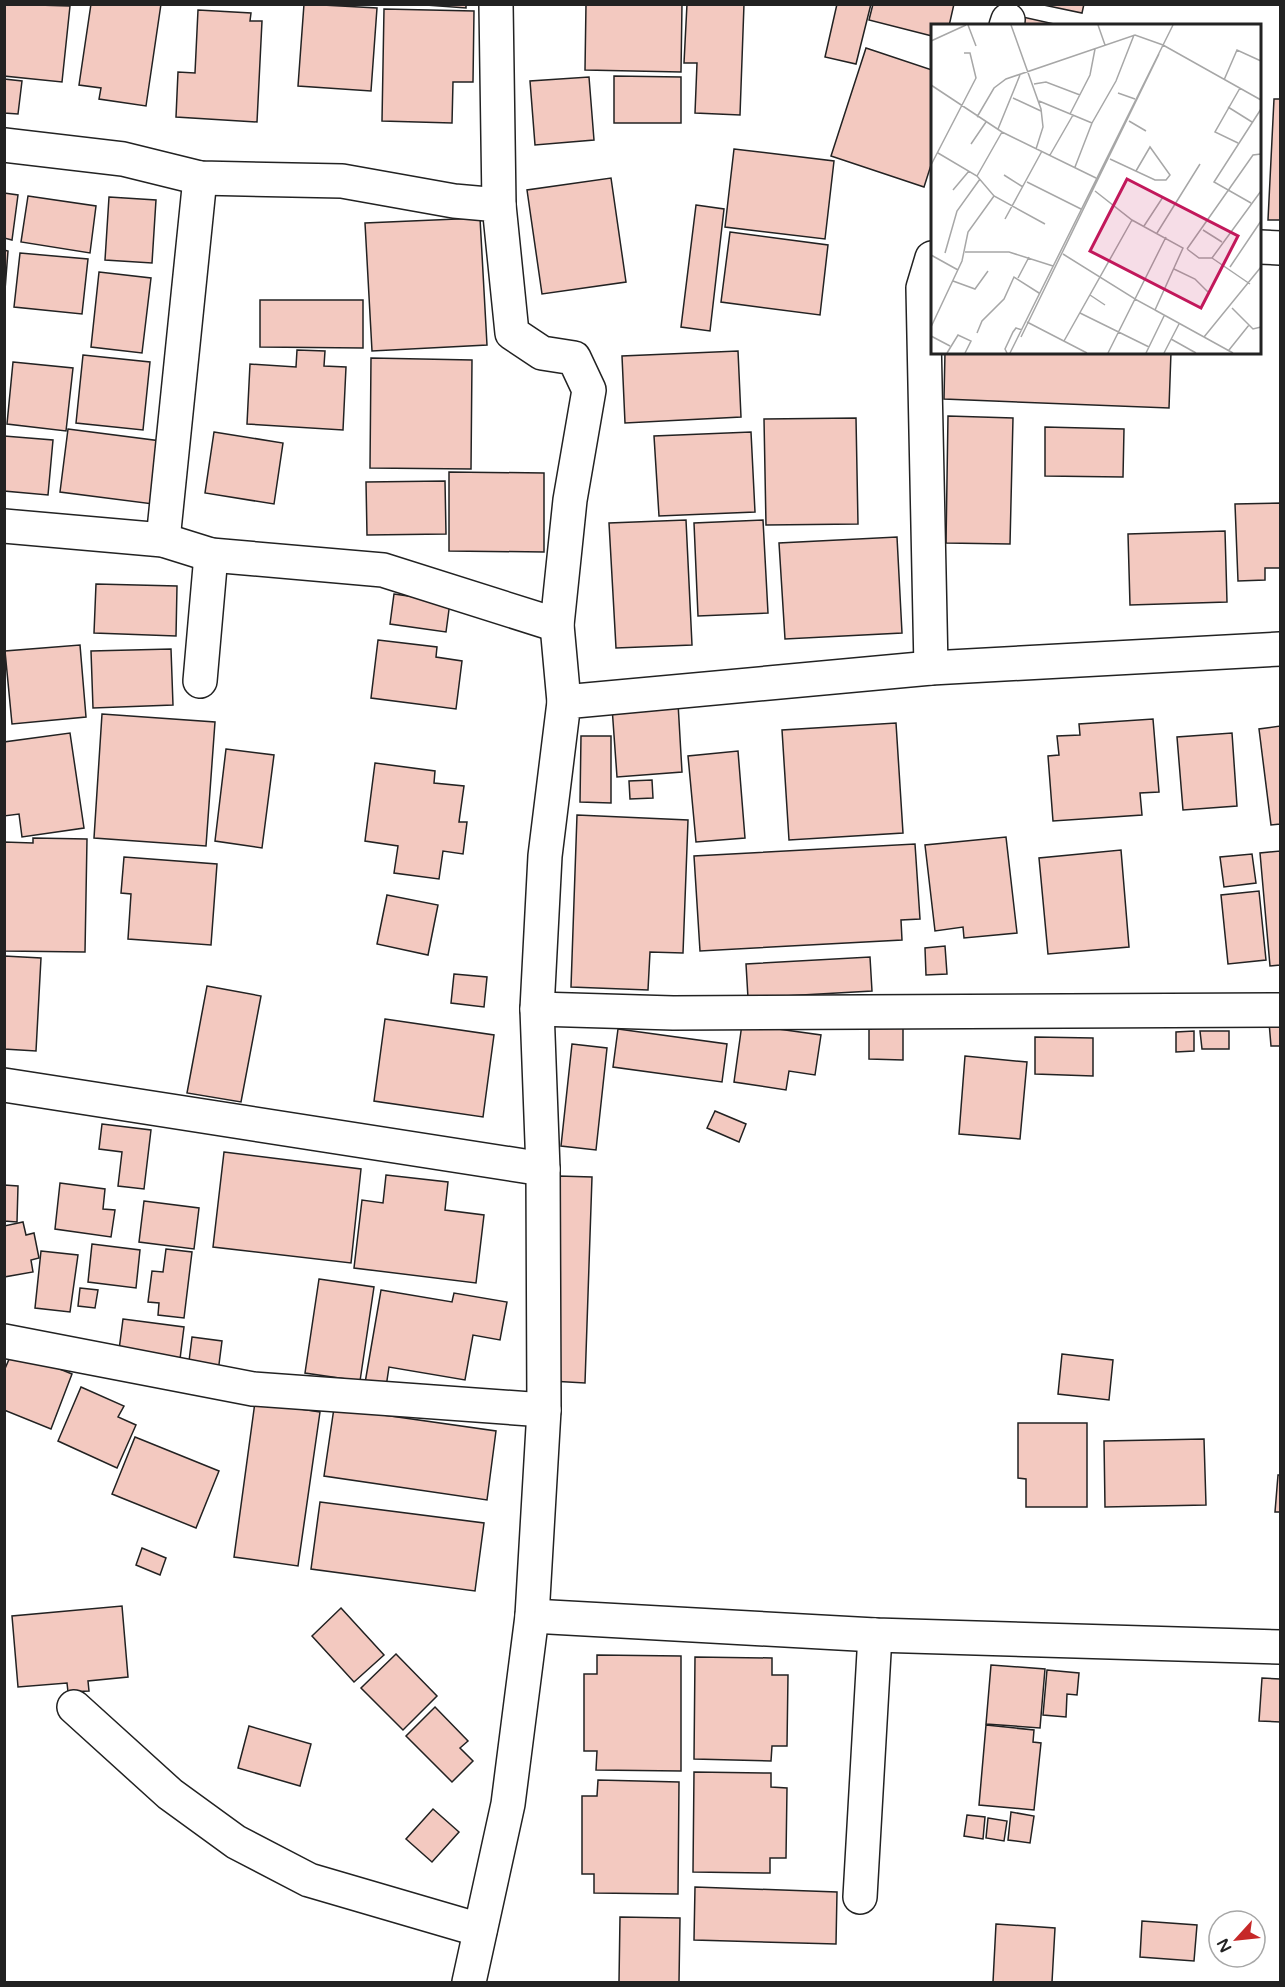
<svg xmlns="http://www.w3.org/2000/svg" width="1285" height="1987" viewBox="0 0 1285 1987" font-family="'Varela Round',sans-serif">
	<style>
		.building { fill: #f3c9c0; stroke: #222; stroke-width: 1.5 }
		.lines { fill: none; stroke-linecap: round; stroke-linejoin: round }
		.minor-casing { stroke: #222; stroke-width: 36 }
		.minor { stroke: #fff; stroke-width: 33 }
		.inset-road { fill: none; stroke: #a7a7a7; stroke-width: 1.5 }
		.view { fill: #c2185b; fill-opacity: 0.15; stroke: #c2185b; stroke-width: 3 }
		.inset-edge { fill: none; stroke: #222; stroke-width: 3 }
	</style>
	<rect width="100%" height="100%" fill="#fff"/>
	<g class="building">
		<polygon points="4,4 70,6 62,82 4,76"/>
		<polygon points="91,4 161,4 146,106 99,99 101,88 79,85"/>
		<polygon points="304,4 377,8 371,91 298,86"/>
		<polygon points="412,4 466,4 466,8"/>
		<polygon points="586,4 682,4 681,72 585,70"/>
		<polygon points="687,4 744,4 740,115 695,113 697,63 684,63"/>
		<polygon points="837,4 871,4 856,64 825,57"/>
		<polygon points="873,4 954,4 949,26 932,26 932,36 869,20"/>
		<polygon points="1039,4 1084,4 1082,13"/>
		<polygon points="384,9 474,11 473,82 453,82 452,123 382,121"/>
		<polygon points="198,10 251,13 250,21 262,21 257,122 176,117 178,72 195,73"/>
		<polygon points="1014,15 1063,26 1012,26"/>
		<polygon points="866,48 932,70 932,162 924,187 831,156"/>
		<polygon points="614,76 681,77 681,123 614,123"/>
		<polygon points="589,77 594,140 535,145 530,81"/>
		<polygon points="4,79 22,81 18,114 4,113"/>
		<polygon points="1274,99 1280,99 1280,220 1268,220"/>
		<polygon points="734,149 834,161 825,239 725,227"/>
		<polygon points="611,178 626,282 542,294 527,190"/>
		<polygon points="4,193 18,195 12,240 4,238"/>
		<polygon points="28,196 96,206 90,253 21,242"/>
		<polygon points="109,197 156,200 152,263 105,260"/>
		<polygon points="696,205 724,209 710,331 681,327"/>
		<polygon points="480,218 487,345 372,351 365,223"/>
		<polygon points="730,232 828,245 820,315 721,302"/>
		<polygon points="4,250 8,251 4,303"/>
		<polygon points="20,253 88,259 82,314 14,307"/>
		<polygon points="99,272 151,278 142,353 91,347"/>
		<polygon points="260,300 363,300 363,348 260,347"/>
		<polygon points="297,350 325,351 324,366 346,367 343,430 247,424 250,364 296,367"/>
		<polygon points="738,351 741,417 625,423 622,356"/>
		<polygon points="945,352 1171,352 1169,408 944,399"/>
		<polygon points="83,355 150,362 143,430 76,423"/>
		<polygon points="371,358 472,360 471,469 370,468"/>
		<polygon points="13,362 73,368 66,431 7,424"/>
		<polygon points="948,416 1013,418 1010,544 946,543"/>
		<polygon points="856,418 858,524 766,525 764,419"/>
		<polygon points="1045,427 1124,429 1123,477 1045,476"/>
		<polygon points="68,429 161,441 153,504 60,492"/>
		<polygon points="214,432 283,443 274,504 205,493"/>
		<polygon points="751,432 755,512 659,516 654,436"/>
		<polygon points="4,436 53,440 48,495 4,491"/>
		<polygon points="449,472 544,473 544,552 449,551"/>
		<polygon points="445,481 446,534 367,535 366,482"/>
		<polygon points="1280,503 1280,568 1265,568 1265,580 1238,581 1235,504"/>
		<polygon points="686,520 692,645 616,648 609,523"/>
		<polygon points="763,520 768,613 698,616 694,523"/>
		<polygon points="1225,531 1227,602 1130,605 1128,534"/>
		<polygon points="897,537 902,633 785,639 779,543"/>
		<polygon points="96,584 177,586 176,636 94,633"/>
		<polygon points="394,594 450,602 446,632 390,624"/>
		<polygon points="378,640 437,647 436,657 462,661 456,709 371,698"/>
		<polygon points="80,645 86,717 12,724 5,651"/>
		<polygon points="171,649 173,705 93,708 91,651"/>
		<polygon points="678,703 682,772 617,777 612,707"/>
		<polygon points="102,714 215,722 206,846 94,838"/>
		<polygon points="1153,719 1159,792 1140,793 1142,815 1053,821 1048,756 1059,755 1057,736 1080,735 1079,724"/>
		<polygon points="896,723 903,833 789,840 782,730"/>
		<polygon points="1280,726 1280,824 1271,825 1259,729"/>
		<polygon points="70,733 84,828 22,837 19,814 4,816 4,742"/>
		<polygon points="1232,733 1237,806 1183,810 1177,737"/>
		<polygon points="581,736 611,736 611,803 580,802"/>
		<polygon points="226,749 274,755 262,848 215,841"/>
		<polygon points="738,751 745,838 696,842 688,756"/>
		<polygon points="375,763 435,771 434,783 464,786 459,822 467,822 463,854 443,851 439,879 394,873 398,846 365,841"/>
		<polygon points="652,780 653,798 630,799 629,781"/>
		<polygon points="577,815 688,820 683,953 650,952 648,990 571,987"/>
		<polygon points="1006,837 1017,933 964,938 963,927 935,931 925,845"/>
		<polygon points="33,838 87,839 85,952 4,951 4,842 33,843"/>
		<polygon points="915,844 920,919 901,920 902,940 700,951 694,856"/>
		<polygon points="1121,850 1129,947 1048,954 1039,858"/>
		<polygon points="1280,851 1280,965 1270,966 1260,853"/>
		<polygon points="1252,854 1256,883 1224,887 1220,857"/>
		<polygon points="124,857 217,864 211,945 128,939 131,894 121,893"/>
		<polygon points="1259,891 1266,960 1228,964 1221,895"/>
		<polygon points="387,895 438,905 428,955 377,944"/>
		<polygon points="945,946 947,974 926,975 925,948"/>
		<polygon points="4,956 41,958 36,1051 4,1049"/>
		<polygon points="870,957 872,991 748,998 746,964"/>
		<polygon points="454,974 487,977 484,1007 451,1003"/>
		<polygon points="207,986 261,996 241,1102 187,1093"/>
		<polygon points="385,1019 494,1035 483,1117 374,1101"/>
		<polygon points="1280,1021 1280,1046 1271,1046 1269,1022"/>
		<polygon points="742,1024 821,1035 815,1075 789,1071 786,1090 734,1082"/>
		<polygon points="869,1025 903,1025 903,1060 869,1059"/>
		<polygon points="618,1029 727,1044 722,1082 613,1067"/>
		<polygon points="1194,1031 1194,1051 1176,1052 1176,1032"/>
		<polygon points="1200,1031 1229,1031 1229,1049 1202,1049"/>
		<polygon points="1035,1037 1093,1038 1093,1076 1035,1074"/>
		<polygon points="572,1044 607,1048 596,1150 561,1146"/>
		<polygon points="965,1056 1027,1062 1020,1139 959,1134"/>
		<polygon points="715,1111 746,1124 739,1142 707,1128"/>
		<polygon points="102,1124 151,1130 144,1189 118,1186 122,1152 99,1149"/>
		<polygon points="224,1152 361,1169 351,1263 213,1247"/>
		<polygon points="386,1175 448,1182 445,1210 484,1215 476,1283 354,1268 362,1200 383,1203"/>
		<polygon points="558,1176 592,1177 585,1383 551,1381"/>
		<polygon points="60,1183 105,1189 103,1209 115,1210 111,1237 55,1229"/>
		<polygon points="4,1185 18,1186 17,1222 4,1221"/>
		<polygon points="144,1201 199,1208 194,1249 139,1242"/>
		<polygon points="23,1222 26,1235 34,1233 39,1258 31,1260 33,1272 4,1277 4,1226"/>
		<polygon points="92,1244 140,1250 136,1288 88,1282"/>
		<polygon points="166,1249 192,1252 184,1318 158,1315 159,1303 148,1302 152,1271 163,1272"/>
		<polygon points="41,1251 78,1255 70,1312 35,1308"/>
		<polygon points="319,1279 374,1287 360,1381 305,1373"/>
		<polygon points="80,1288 98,1290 95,1308 78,1306"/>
		<polygon points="381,1290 452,1302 454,1293 507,1302 500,1340 473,1335 465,1380 389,1367 386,1387 365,1383"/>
		<polygon points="123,1319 184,1327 179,1367 119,1350"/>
		<polygon points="192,1337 222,1341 218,1372 188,1369"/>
		<polygon points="13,1350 72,1374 51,1429 4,1410 4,1371"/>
		<polygon points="1062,1354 1113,1360 1109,1400 1058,1394"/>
		<polygon points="81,1387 124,1406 118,1417 136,1425 117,1468 58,1441"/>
		<polygon points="255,1402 320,1412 298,1566 234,1557"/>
		<polygon points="334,1408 496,1431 487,1500 324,1476"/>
		<polygon points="1018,1423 1087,1423 1087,1507 1026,1507 1026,1479 1018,1478"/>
		<polygon points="135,1437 219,1471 196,1528 112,1494"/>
		<polygon points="1204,1439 1206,1505 1105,1507 1104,1441"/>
		<polygon points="1278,1475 1280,1475 1280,1512 1275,1512"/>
		<polygon points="320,1502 484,1523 475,1591 311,1569"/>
		<polygon points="142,1548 166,1558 160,1575 136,1565"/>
		<polygon points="122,1606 128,1677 88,1681 89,1691 68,1692 67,1683 18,1687 12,1616"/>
		<polygon points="341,1608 384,1655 354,1682 312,1636"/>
		<polygon points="396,1654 437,1696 403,1730 361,1688"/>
		<polygon points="597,1655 681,1656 681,1771 596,1770 597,1751 584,1751 584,1674 597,1674"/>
		<polygon points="695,1657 772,1658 772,1675 788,1675 787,1746 772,1746 771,1761 694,1759"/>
		<polygon points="991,1665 1045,1669 1040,1728 986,1724"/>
		<polygon points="1047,1670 1079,1673 1077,1695 1067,1694 1066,1717 1043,1715"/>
		<polygon points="1262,1678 1280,1679 1280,1722 1259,1721"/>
		<polygon points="435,1707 468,1741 460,1748 473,1761 452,1782 406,1736"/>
		<polygon points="986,1725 1034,1730 1033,1742 1041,1743 1034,1810 979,1805"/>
		<polygon points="249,1726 311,1744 300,1786 238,1768"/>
		<polygon points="694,1772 771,1773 771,1787 787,1788 786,1858 770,1858 770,1873 693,1872"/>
		<polygon points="598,1780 679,1782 678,1894 594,1893 594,1874 582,1874 582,1796 597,1796"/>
		<polygon points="433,1809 459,1832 432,1862 406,1839"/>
		<polygon points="1011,1812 1034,1816 1030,1843 1008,1840"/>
		<polygon points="967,1815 985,1817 983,1839 964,1836"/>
		<polygon points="988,1818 1007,1821 1004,1841 986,1838"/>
		<polygon points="695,1887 837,1892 836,1944 694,1940"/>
		<polygon points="620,1917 680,1918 679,1982 619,1982"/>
		<polygon points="1142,1921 1197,1925 1194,1961 1140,1957"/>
		<polygon points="996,1924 1055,1928 1052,1982 993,1982"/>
	</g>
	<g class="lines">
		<defs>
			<g id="minor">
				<polyline points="496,4 499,205"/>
				<polyline points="1006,26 1008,20"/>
				<polyline points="4,145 123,159 200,178 342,181 454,201 499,205 512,333 542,353 574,358 589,390 570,500 557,625 564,702"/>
				<polyline points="1260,247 1280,248"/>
				<polyline points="4,526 163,540 211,555 383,570 557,625"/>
				<polyline points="163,540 200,178"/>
				<polyline points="931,668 923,288 932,258"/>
				<polyline points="200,681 211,555"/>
				<polyline points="537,1009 673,1013 1280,1010"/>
				<polyline points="4,1085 543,1169"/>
				<polyline points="4,1341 253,1389 544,1410"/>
				<polyline points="532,1616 875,1635 1280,1647"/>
				<polyline points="74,1707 170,1794 236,1842 309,1880 480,1930"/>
				<polyline points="860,1897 875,1635"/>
				<polyline points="469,1982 508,1804 532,1616 544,1410 543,1169 537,1009 545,856 564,702 931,668 1280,649"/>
			</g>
		</defs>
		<use href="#minor" class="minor-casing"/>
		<use href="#minor" class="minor"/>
	</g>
	<g transform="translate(931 24)">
		<rect width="330" height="330" fill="#fff"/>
		<path class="inset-road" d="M 37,1 L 45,22M 80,1 L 110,85 L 112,103 L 105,125M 167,1 L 174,21M 0,17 L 35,1M 293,56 L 306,26 L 330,37M 103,60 L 115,58 L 149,71M 0,61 L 71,108 L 165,154M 187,69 L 204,75M 82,74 L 110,87M 108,77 L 161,99M 297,83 L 321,98M 139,90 L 159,51 L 164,25M 46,93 L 63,64 L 75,55 L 204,11 L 232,21 L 330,76M 198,97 L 215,107M 67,105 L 89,51M 307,119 L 284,108 L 309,64M 40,120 L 55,98M 7,129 L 46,152 L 63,172 L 114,200M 119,131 L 142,91M 179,135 L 224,156 L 235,156 L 239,151 L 219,123 L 205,147M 0,141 L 45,54 L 39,29 L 33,29M 144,143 L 161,99 L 185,57 L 203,11M 73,151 L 92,163M 46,152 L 71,108M 96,158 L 150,185M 22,166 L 38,147M 164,167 L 201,196 L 252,224 L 224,286 L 204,275 L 177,329M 320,179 L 283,158 L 330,85M 74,195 L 111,127M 213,202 L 232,173M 272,206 L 291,218M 226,209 L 269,140M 256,225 L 322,131 L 330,130M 256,225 L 268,234 L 281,234 L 330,167M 34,228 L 78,228 L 122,242M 14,229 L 26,187 L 49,155M 132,230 L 204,275 L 235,213M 0,231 L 27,246M 281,234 L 319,260M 299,243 L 330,197M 243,245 L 264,255 L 277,268M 87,254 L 98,233M 22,257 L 44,265 L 57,247M 159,271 L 174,281M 301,284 L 322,305 L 330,303M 224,286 L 302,329M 149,289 L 218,323M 96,298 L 156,329M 0,303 L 31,237 L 37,208 L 63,172M 46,309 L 51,297 L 73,275 L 83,253 L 108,269M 0,312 L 19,322M 90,313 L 228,30M 273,313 L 330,243M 240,315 L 265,329M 133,317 L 201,196M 298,326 L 318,301M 16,329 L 27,311 L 40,317 L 34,329M 76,329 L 74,325 L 82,308 L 85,304 L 91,306M 79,329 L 242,1M 215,329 L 233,292M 233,329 L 248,300"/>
		<path class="view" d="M 196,155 L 307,212 L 270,284 L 159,227 Z"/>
		<rect width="330" height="330" class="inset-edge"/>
	</g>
	<rect width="1285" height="1987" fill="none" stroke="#222222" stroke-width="12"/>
	<g transform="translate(1237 1939) rotate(243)"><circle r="28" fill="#ffffff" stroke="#a7a7a7" stroke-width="1.5"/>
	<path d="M0-4.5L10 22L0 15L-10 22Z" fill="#c62828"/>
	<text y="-9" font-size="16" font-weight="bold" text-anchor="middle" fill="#222222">N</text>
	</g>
</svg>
